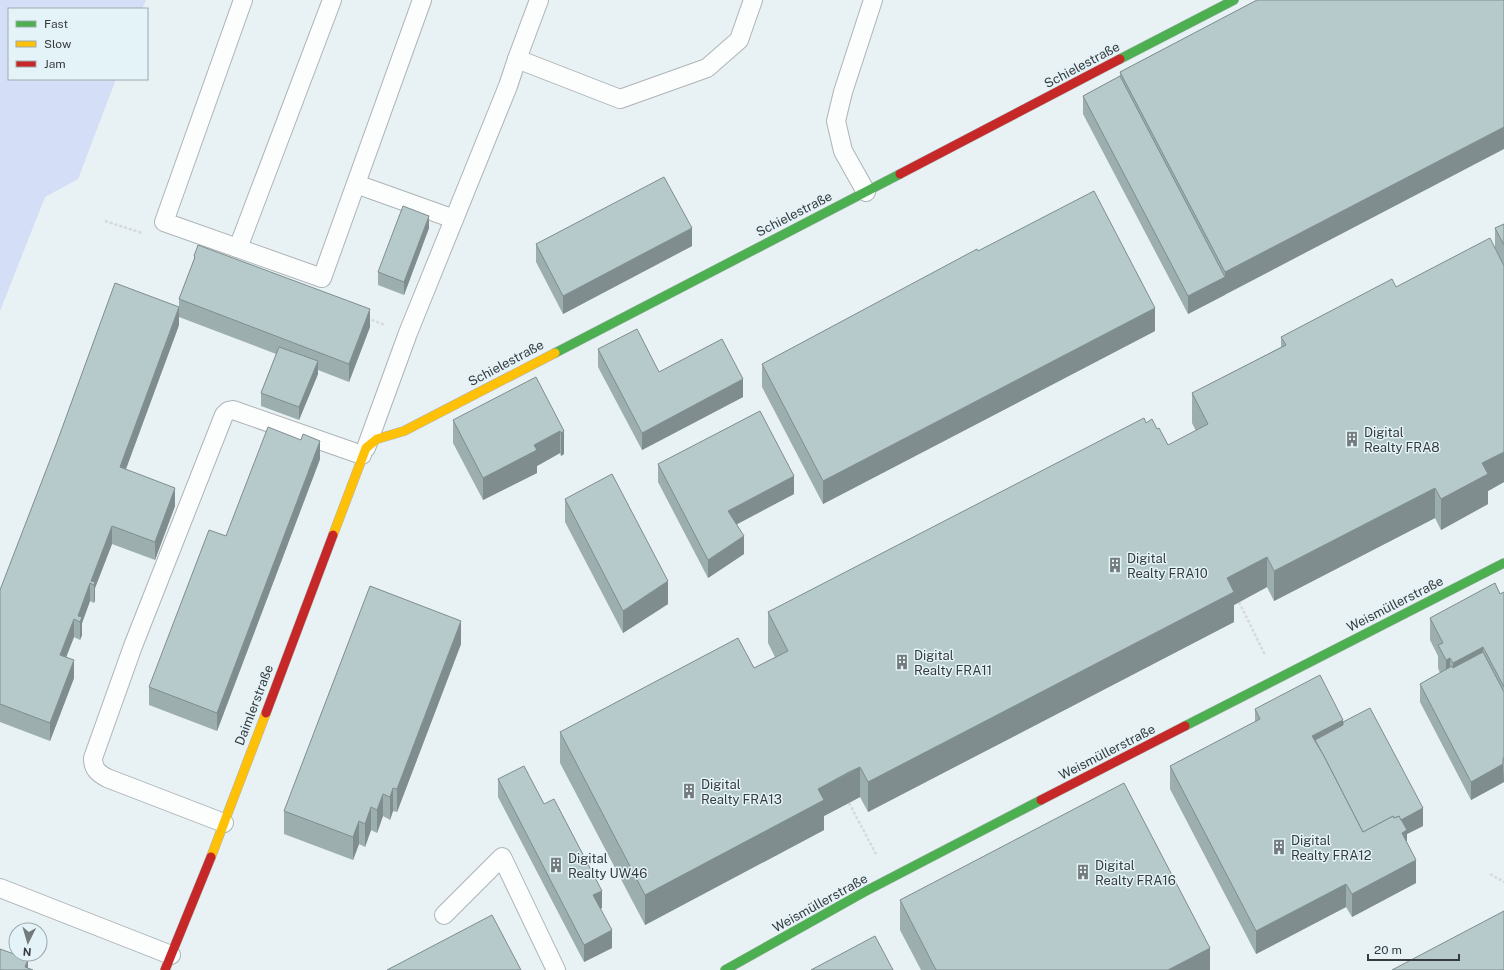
<svg xmlns="http://www.w3.org/2000/svg" width="1504" height="970" viewBox="0 0 1504 970" font-family="'Public Sans',sans-serif">
	<style>
		.water { fill: #d4def6 }
		.lines { fill: none; stroke-linecap: round; stroke-linejoin: round }
		.lane-casing { stroke: #aeb4b7; stroke-width: 20 }
		.fast-casing { stroke: #aeb4b7; stroke-width: 10 }
		.slow-casing { stroke: #aeb4b7; stroke-width: 10 }
		.jam-casing { stroke: #aeb4b7; stroke-width: 10 }
		.path { stroke: #d7d9da; stroke-width: 2.5; stroke-dasharray: 3 2; stroke-linecap: butt }
		.lane { stroke: #fcfdfd; stroke-width: 18 }
		.fast { stroke: #4caf50; stroke-width: 9 }
		.slow { stroke: #ffc107; stroke-width: 9 }
		.jam { stroke: #c62828; stroke-width: 9 }
		.wall { fill: #9daeaf }
		.shaded-wall { fill: #7f8d8e }
		.building { fill: #b6cacb; stroke: #7f8d8e }
		.labels { text-anchor: middle; dominant-baseline: central; stroke-width: 3; stroke-linejoin: round; paint-order: stroke }
		.street-label { font-size: 13px; fill: #363b3d; stroke: #e4f3f8 }
		.poi-label { font-size: 13px; fill: #363b3d; stroke: #e4f3f8; text-anchor: start }
	</style>
	<rect width="100%" height="100%" fill="#e8f1f4"/>
	<polygon class="water" points="0,0 146,0 142,9 9,9 9,79 116,79 78,179 45,197 0,311"/>
	<g class="lines">
		<defs>
			<g id="lane">
				<polyline points="243,0 164,222 322,278 422,0"/>
				<polyline points="517,59 539,0"/>
				<polyline points="356,184 454,219"/>
				<polyline points="866,192 843,151 836,121 843,92 873,0"/>
				<polyline points="238,248 332,0"/>
				<polyline points="366,448 408,333 508,86 517,59 620,99 707,68 739,40 753,0"/>
				<path d="M 224,823 L 107,778 C 98,773 93,769 93,758 L 133,646 L 224,415 L 228,411 L 233,410 L 362,455"/>
				<polyline points="0,888 171,955"/>
				<polyline points="444,915 502,857 556,970"/>
			</g>
			<g id="fast">
				<polyline points="1120,59 1234,0"/>
				<polyline points="555,353 900,174"/>
				<polyline points="1185,726 1504,563"/>
				<polyline points="725,970 866,891 1041,800"/>
			</g>
			<g id="slow">
				<polyline points="333,535 366,448 377,439 404,431 555,353"/>
				<polyline points="211,857 266,713"/>
			</g>
			<g id="jam">
				<polyline points="900,174 1120,59"/>
				<polyline points="266,713 333,535"/>
				<polyline points="1041,800 1185,726"/>
				<polyline points="165,970 211,857"/>
			</g>
		</defs>
		<use href="#lane" class="lane-casing"/>
		<use href="#fast" class="fast-casing"/>
		<use href="#slow" class="slow-casing"/>
		<use href="#jam" class="jam-casing"/>
		<g class="path">
			<polyline points="105,221 142,233"/>
			<polyline points="367,318 385,325"/>
			<polyline points="1239,602 1265,655"/>
			<polyline points="849,803 877,856"/>
			<polyline points="1490,874 1504,882"/>
		</g>
		<use href="#lane" class="lane"/>
		<use href="#fast" class="fast"/>
		<use href="#slow" class="slow"/>
		<use href="#jam" class="jam"/>
	</g>
	<g class="wall">
		<polygon points="1257,0 1225,295 1188,314 1083,114 1083,96 1120,76 1120,72"/>
		<polygon points="1504,224 1504,482 1488,491 1488,504 1441,530 1435,518 1274,601 1267,587 1234,605 1234,622 868,812 860,797 849,803 824,816 824,830 645,925 560,763 560,732 754,668 775,657 768,643 768,612 1146,423 1157,429 1168,445 1196,431 1192,423 1192,393 1281,347 1281,337 1396,287 1495,249 1495,228"/>
		<polygon points="429,228 404,295 378,285 378,272"/>
		<polygon points="536,244 692,246 563,314 536,262"/>
		<polygon points="978,251 1155,331 823,504 762,387 762,364"/>
		<polygon points="194,256 370,327 349,382 318,370 318,374 299,420 261,406 261,393 276,354 179,317 179,299 194,260"/>
		<polygon points="179,325 126,469 175,506 155,560 112,544 95,588 95,600 94,603 90,601 82,623 82,635 80,640 74,637 66,657 74,678 50,741 0,722 0,590"/>
		<polygon points="598,349 659,372 743,397 642,450 598,367"/>
		<polygon points="453,420 564,431 564,454 561,456 560,453 537,466 537,473 483,500 453,443"/>
		<polygon points="320,459 217,731 149,705 149,687 226,536"/>
		<polygon points="658,464 794,494 736,524 744,554 708,578 658,482"/>
		<polygon points="565,499 668,604 623,633 565,522"/>
		<polygon points="1504,592 1504,782 1471,800 1420,702 1420,684 1440,673 1438,668 1438,656 1430,640 1430,618 1500,594"/>
		<polygon points="461,644 397,812 393,811 390,820 383,816 377,833 371,830 365,847 359,844 353,860 284,834 284,811"/>
		<polygon points="1255,709 1343,722 1423,826 1407,834 1407,843 1416,883 1352,917 1346,907 1256,954 1170,789 1170,766 1255,722"/>
		<polygon points="498,779 544,804 602,908 600,909 612,948 584,962 498,797"/>
		<polygon points="900,900 1210,970 921,970 900,930"/>
	</g>
	<g class="shaded-wall">
		<polygon points="1504,127 1504,149 1188,314 1188,296 1225,277 1225,272"/>
		<polygon points="429,216 429,228 404,295 404,282"/>
		<polygon points="692,228 692,246 563,314 563,296"/>
		<polygon points="179,307 179,325 120,485 120,467"/>
		<polygon points="1155,308 1155,331 823,504 823,481"/>
		<polygon points="370,309 370,327 349,382 349,364"/>
		<polygon points="318,361 318,374 299,420 299,407"/>
		<polygon points="743,379 743,397 642,450 642,433"/>
		<polygon points="560,431 560,453 537,466 537,473 483,500 483,478 534,445"/>
		<polygon points="564,431 564,454 561,456 561,433"/>
		<polygon points="320,441 320,459 217,731 217,713"/>
		<polygon points="1504,452 1504,482 1488,491 1488,504 1441,530 1441,499 1482,463"/>
		<polygon points="794,476 794,494 728,529 728,511"/>
		<polygon points="175,488 175,506 155,560 155,542"/>
		<polygon points="1435,488 1435,518 1274,601 1274,571"/>
		<polygon points="112,526 112,544 95,588 95,600 94,603 94,585 91,581"/>
		<polygon points="744,536 744,554 708,578 708,560"/>
		<polygon points="1267,557 1267,587 1234,605 1234,622 868,812 868,782 1227,578"/>
		<polygon points="668,581 668,604 623,633 623,611"/>
		<polygon points="90,583 90,601 82,623 82,635 80,640 80,622 78,616"/>
		<polygon points="74,619 74,637 60,673 60,655"/>
		<polygon points="461,621 461,644 397,812 397,789"/>
		<polygon points="1483,647 1483,670 1453,685 1453,663"/>
		<polygon points="1450,658 1450,681 1446,683 1446,660"/>
		<polygon points="74,660 74,678 50,741 50,723"/>
		<polygon points="1343,720 1343,743 1321,754 1312,736"/>
		<polygon points="1503,764 1504,782 1471,800 1471,782"/>
		<polygon points="860,767 860,797 824,816 824,830 645,925 645,895 818,789"/>
		<polygon points="393,788 393,811 390,820 390,797"/>
		<polygon points="383,794 383,816 377,833 377,810"/>
		<polygon points="371,807 371,830 365,847 365,824"/>
		<polygon points="1423,808 1423,826 1407,834 1407,853 1394,823"/>
		<polygon points="359,821 359,844 353,860 353,837"/>
		<polygon points="1416,860 1416,883 1352,917 1352,894"/>
		<polygon points="1346,884 1346,907 1256,954 1256,931"/>
		<polygon points="602,891 602,908 593,913 593,895"/>
		<polygon points="612,930 612,948 584,962 584,945"/>
		<polygon points="1210,948 1210,970 1168,970"/>
		<polygon points="28,959 28,970 25,967"/>
	</g>
	<g class="building">
		<polygon points="1257,0 1504,0 1504,127 1225,272 1120,72"/>
		<polygon points="1120,76 1225,277 1188,296 1083,96"/>
		<polygon points="664,177 692,228 563,296 536,244"/>
		<polygon points="1094,191 1155,308 823,481 762,364 977,249 978,251"/>
		<polygon points="403,206 429,216 404,282 378,272"/>
		<polygon points="1504,224 1504,245 1495,228"/>
		<polygon points="1490,238 1504,266 1504,452 1482,463 1488,474 1441,499 1435,488 1274,571 1267,557 1227,578 1234,592 868,782 860,767 849,772 818,789 824,800 645,895 560,732 738,638 754,668 788,651 768,612 1144,418 1146,423 1152,419 1157,429 1159,428 1168,445 1208,424 1192,393 1286,345 1281,337 1392,279 1396,287"/>
		<polygon points="198,245 370,309 349,364 179,299 195,257 194,256"/>
		<polygon points="115,283 179,307 120,467 175,488 155,542 112,526 91,581 95,582 94,585 90,583 78,616 82,617 80,622 74,619 60,655 74,660 50,723 0,704 0,590 57,442"/>
		<polygon points="637,329 659,372 722,339 743,379 642,433 598,349"/>
		<polygon points="279,347 318,361 299,407 261,393"/>
		<polygon points="536,377 564,431 561,433 560,431 534,445 537,450 483,478 453,420"/>
		<polygon points="760,411 794,476 728,511 744,536 708,560 658,464"/>
		<polygon points="268,427 301,440 303,434 320,441 217,713 149,687 209,530 226,536"/>
		<polygon points="612,474 668,581 623,611 565,499"/>
		<polygon points="1495,583 1500,594 1504,592 1504,687 1483,647 1453,663 1450,658 1446,660 1438,645 1443,643 1430,618"/>
		<polygon points="370,586 461,621 397,789 393,788 390,797 383,794 377,810 371,807 365,824 359,821 353,837 284,811"/>
		<polygon points="1483,652 1504,692 1504,758 1503,758 1503,764 1471,782 1420,684 1452,666 1453,668"/>
		<polygon points="1320,675 1343,720 1312,736 1324,756 1363,832 1393,816 1394,818 1399,816 1407,830 1402,833 1416,860 1352,894 1346,884 1256,931 1170,766 1260,719 1255,709"/>
		<polygon points="1370,708 1423,808 1401,820 1399,816 1394,818 1393,816 1363,832 1324,756 1315,740 1343,725 1343,722"/>
		<polygon points="524,766 544,804 554,799 602,891 593,895 612,930 584,945 498,779"/>
		<polygon points="1124,783 1210,948 1168,970 936,970 900,900"/>
		<polygon points="1504,911 1504,970 1392,970 1409,961"/>
		<polygon points="492,915 521,970 387,970"/>
		<polygon points="875,936 893,970 811,970"/>
		<polygon points="0,949 28,959 25,967 33,970 0,970"/>
	</g>
	<defs>
		<symbol id="building-bare" viewBox="-9 -9 18 18"><path d="M-4-6H4V6H1V3H-1V6H-4ZM-2.5-4.3h1.7v1.8h-1.7ZM.8-4.3h1.7v1.8H.8ZM-2.5-1h1.7V.8h-1.7ZM.8-1h1.7V.8H.8Z" fill="#747b7d" stroke="#e4f3f8" stroke-width="2.5" paint-order="stroke"/></symbol>
	</defs>
	<g fill-rule="evenodd">
		<use href="#building-bare" x="1341" y="428" width="22" height="22"/>
		<use href="#building-bare" x="1104" y="554" width="22" height="22"/>
		<use href="#building-bare" x="891" y="651" width="22" height="22"/>
		<use href="#building-bare" x="678" y="780" width="22" height="22"/>
		<use href="#building-bare" x="1268" y="836" width="22" height="22"/>
		<use href="#building-bare" x="545" y="854" width="22" height="22"/>
		<use href="#building-bare" x="1072" y="861" width="22" height="22"/>
	</g>
	<g class="labels">
		<g class="street-label">
			<text transform="translate(1082 65) rotate(-28)">Schielestraße</text>
			<text transform="translate(794 214) rotate(-27)">Schielestraße</text>
			<text transform="translate(506 363) rotate(-28)">Schielestraße</text>
			<text transform="translate(1395 604) rotate(-27)">Weismüllerstraße</text>
			<text transform="translate(254 705) rotate(-69)">Daimlerstraße</text>
			<text transform="translate(1107 752) rotate(-27)">Weismüllerstraße</text>
			<text transform="translate(820 903) rotate(-29)">Weismüllerstraße</text>
		</g>
		<g class="poi-label">
			<text x="1364" y="432">Digital<tspan x="1364" dy="15">Realty FRA8</tspan></text>
			<text x="1127" y="558">Digital<tspan x="1127" dy="15">Realty FRA10</tspan></text>
			<text x="914" y="655">Digital<tspan x="914" dy="15">Realty FRA11</tspan></text>
			<text x="701" y="784">Digital<tspan x="701" dy="15">Realty FRA13</tspan></text>
			<text x="1291" y="840">Digital<tspan x="1291" dy="15">Realty FRA12</tspan></text>
			<text x="568" y="858">Digital<tspan x="568" dy="15">Realty UW46</tspan></text>
			<text x="1095" y="865">Digital<tspan x="1095" dy="15">Realty FRA16</tspan></text>
		</g>
	</g>
	<rect x="8" y="8" width="140" height="72" fill="#e4f3f8" stroke="#9ea9ad"/>
	<rect x="16" y="21" width="20" height="6" fill="#4caf50" stroke="#9ea9ad"/>
	<text x="44" y="28" font-size="12" fill="#363b3d">Fast</text>
	<rect x="16" y="41" width="20" height="6" fill="#ffc107" stroke="#9ea9ad"/>
	<text x="44" y="48" font-size="12" fill="#363b3d">Slow</text>
	<rect x="16" y="61" width="20" height="6" fill="#c62828" stroke="#9ea9ad"/>
	<text x="44" y="68" font-size="12" fill="#363b3d">Jam</text>
	<g transform="translate(28 942) rotate(185)"><circle r="19" fill="#e4f3f8" stroke="#9ea9ad"/>
	<path d="M0-3L7 15L0 10L-7 15Z" fill="#747b7d"/>
	<text y="-6" font-size="11" font-weight="bold" text-anchor="middle" fill="#363b3d">N</text>
	</g>
	<path d="M1368 954v6h91v-6" fill="none" stroke="#363b3d" stroke-width="2"/>
	<text x="1374" y="954" font-size="12" fill="#363b3d" stroke="#e4f3f8" stroke-width="3" paint-order="stroke">20 m</text>
</svg>
